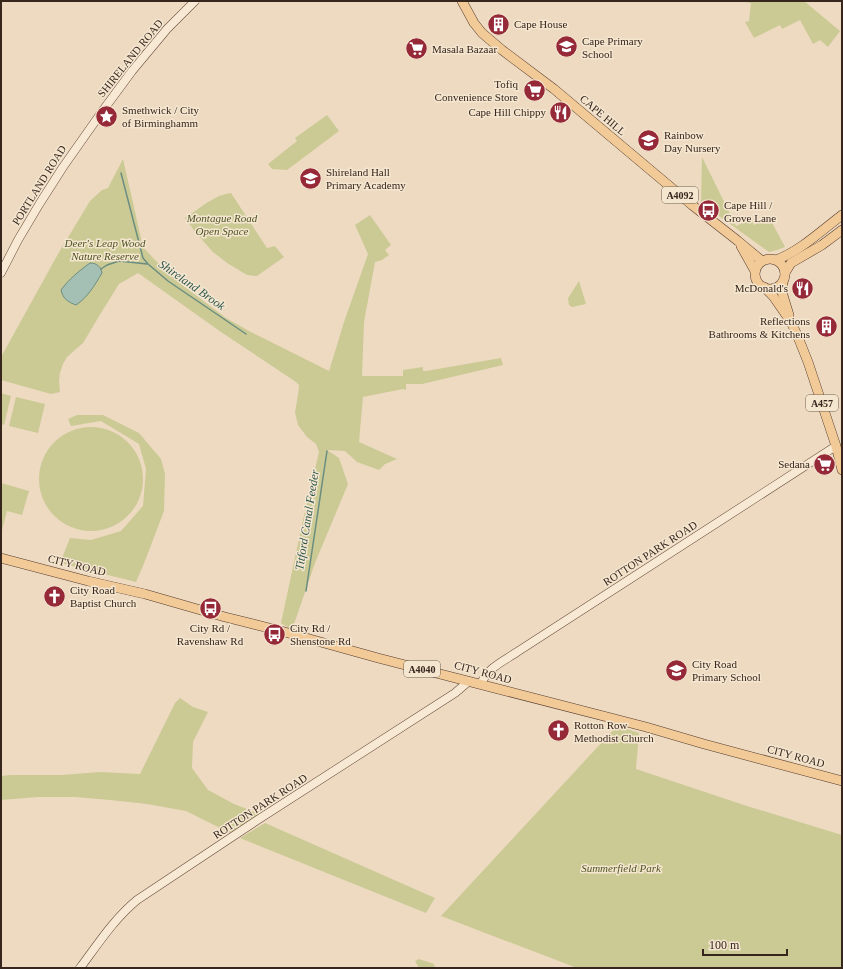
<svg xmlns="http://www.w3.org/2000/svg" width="843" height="969" viewBox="0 0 843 969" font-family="'Times New Roman',serif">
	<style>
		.green { fill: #cbca95 }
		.water { fill: #a4c0b4; stroke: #6b8d80 }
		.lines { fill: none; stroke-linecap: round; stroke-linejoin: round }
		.stream { stroke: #6b8d80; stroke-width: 1.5 }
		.secondary-casing { stroke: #684c3c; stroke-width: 9 }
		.primary-casing { stroke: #543a2d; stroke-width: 10 }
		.secondary { stroke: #f8e9d4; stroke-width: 8 }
		.primary { stroke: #f1ca98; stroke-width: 9 }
		.labels { text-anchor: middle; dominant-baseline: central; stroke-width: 3; stroke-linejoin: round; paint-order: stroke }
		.shield { fill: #f5e6d0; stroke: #6f6053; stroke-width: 1 }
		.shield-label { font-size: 10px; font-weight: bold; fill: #36261d }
		.poi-label { font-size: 11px; fill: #36261d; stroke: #f5e6d0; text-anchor: start }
		.street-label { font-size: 11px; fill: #36261d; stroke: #f5e6d0 }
		.park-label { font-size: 11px; font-style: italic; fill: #4d5324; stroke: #f5e6d0 }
		.water-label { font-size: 12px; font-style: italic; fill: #2c564e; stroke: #f5e6d0 }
	</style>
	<rect width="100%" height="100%" fill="#eddac1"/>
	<g class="green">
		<polygon points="739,1 804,1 840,31 828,47 820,40 813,44 800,20 782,29 780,25 754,38 745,22 749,21 751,3"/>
		<polygon points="327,115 339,131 287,170 272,169 268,164 297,141 295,138"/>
		<polygon points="702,157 736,226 751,219 754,225 769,217 785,247 777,250 769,252 701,203"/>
		<polygon points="123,159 143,247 155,260 181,284 226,318 249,331 329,371 344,322 368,254 355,225 370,215 391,245 385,250 389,255 382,260 375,262 364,322 362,376 403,376 403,370 423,367 423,371 426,371 501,358 503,365 422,384 406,384 406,390 403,389 363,397 359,442 397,459 385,464 379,470 357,462 345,451 327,450 339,458 348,484 315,563 292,630 281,623 303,520 319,452 316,444 307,437 298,425 295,412 298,395 299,385 296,382 221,332 138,273 119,284 101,313 83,343 67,357 63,364 60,373 59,381 60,392 51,394 1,380 1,357 58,254 90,201 102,190 108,188"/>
		<path d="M 231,193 L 267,248 L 275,246 L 284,257 L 257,276 L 247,275 L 227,263 L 213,252 L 196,233 L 185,218 C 200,208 214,195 231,193 Z"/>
		<polygon points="579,281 586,304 572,307 569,305 568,298"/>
		<polygon points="1,393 11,396 4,425 1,424"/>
		<polygon points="16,397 45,404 38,433 9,426"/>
		<polygon points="77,415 103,415 139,433 161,459 165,474 164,511 143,566 136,582 60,563 70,538 91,540 121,531 143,506 146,469 139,444 101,421 71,426 68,419"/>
		<circle cx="91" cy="479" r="52"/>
		<polygon points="1,483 29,491 22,515 7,511 1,534"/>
		<polygon points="180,698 193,707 208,712 193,742 192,768 208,790 234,804 260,814 230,833 186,811 147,804 110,800 75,797 38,797 1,800 1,776 10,775 62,775 100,772 140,774 175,703"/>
		<polygon points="617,726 639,733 636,769 747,806 842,835 842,968 577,968 441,916"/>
		<polygon points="265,823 435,898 426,913 240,838"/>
		<polygon points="419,959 434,964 435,968 419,968 415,961"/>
	</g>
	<path class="water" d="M 90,263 C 97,263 101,267 102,273 C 95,285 87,298 76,305 C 68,302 63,299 61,290 C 69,279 79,271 90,263 Z"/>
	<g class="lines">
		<g class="stream">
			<polyline points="121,173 143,258 148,264 168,281 246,334"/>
			<polyline points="101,269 107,265 119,261 147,264"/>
			<polyline points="306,591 327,451"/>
		</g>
		<defs>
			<g id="secondary">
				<polyline points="1,273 18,240 40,203 63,167 101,113 132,71 167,29 195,1"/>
				<path d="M 481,684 C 487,668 504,661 517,652 L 836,446"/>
				<path d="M 80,968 C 98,944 114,919 137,900 L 259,819 L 455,693 L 469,681"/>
			</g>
			<g id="primary">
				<polyline points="462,1 474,23 482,33 502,50 554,89 692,205 738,241 762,261"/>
				<polyline points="741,246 755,271"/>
				<circle cx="770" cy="274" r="15"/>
				<path d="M 776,260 C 800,251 821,231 842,215"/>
				<polyline points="785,273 791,263 822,245 842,230"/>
				<polyline points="783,281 782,292 789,315"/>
				<polyline points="764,287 773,296 791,322 798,337 808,362 836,446 842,470"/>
				<polyline points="1,558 88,581 145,594 225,617 281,631 378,658 646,727 704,744 842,781"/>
			</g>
		</defs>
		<use href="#secondary" class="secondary-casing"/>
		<use href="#primary" class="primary-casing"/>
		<use href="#secondary" class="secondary"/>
		<use href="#primary" class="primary"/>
	</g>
	<defs>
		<symbol id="building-disc" viewBox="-11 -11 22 22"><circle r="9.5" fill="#952938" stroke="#f5e6d0"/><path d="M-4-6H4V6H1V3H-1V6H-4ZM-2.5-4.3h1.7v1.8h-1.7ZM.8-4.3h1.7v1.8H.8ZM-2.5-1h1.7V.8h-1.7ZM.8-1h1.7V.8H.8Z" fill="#fff"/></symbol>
		<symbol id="school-disc" viewBox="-11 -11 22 22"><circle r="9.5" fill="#952938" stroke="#f5e6d0"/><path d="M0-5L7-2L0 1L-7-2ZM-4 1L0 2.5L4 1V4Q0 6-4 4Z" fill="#fff"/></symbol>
		<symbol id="supermarket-disc" viewBox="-11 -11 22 22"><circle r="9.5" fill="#952938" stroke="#f5e6d0"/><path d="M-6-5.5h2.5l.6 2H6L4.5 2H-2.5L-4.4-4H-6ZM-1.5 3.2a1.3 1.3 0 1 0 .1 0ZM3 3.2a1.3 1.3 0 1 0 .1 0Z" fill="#fff"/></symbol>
		<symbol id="restaurant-disc" viewBox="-11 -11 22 22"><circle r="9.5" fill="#952938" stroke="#f5e6d0"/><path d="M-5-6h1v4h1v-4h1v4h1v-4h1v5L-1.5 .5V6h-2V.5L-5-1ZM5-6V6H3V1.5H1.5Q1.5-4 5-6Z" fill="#fff"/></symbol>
		<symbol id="sight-disc" viewBox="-11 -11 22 22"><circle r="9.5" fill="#952938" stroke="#f5e6d0"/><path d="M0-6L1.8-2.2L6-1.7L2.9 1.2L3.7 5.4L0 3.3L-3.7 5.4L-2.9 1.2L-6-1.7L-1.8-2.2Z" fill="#fff"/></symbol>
		<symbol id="bus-disc" viewBox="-11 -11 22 22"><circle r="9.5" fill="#952938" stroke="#f5e6d0"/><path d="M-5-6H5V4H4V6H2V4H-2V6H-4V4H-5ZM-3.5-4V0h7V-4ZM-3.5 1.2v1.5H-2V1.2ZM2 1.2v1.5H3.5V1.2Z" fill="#fff"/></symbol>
		<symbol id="church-disc" viewBox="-11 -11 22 22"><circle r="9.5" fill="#952938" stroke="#f5e6d0"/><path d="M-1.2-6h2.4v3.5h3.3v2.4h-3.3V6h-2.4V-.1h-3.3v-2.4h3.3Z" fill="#fff"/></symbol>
	</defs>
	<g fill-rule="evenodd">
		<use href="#building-disc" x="486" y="12" width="25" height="25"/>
		<use href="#school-disc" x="554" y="34" width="25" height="25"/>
		<use href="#supermarket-disc" x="404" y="36" width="25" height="25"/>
		<use href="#supermarket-disc" x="522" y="78" width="25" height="25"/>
		<use href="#restaurant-disc" x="548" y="100" width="25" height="25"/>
		<use href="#sight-disc" x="94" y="104" width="25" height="25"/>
		<use href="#school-disc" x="636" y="128" width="25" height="25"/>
		<use href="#school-disc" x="298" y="166" width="25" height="25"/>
		<use href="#bus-disc" x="696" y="198" width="25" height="25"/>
		<use href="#restaurant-disc" x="790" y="276" width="25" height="25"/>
		<use href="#building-disc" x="814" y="314" width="25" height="25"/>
		<use href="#supermarket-disc" x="812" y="452" width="25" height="25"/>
		<use href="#church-disc" x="42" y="584" width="25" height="25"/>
		<use href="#bus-disc" x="198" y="596" width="25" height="25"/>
		<use href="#bus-disc" x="262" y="622" width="25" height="25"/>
		<use href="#school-disc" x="664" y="658" width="25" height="25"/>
		<use href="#church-disc" x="546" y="718" width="25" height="25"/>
	</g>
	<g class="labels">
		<g class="shield">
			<rect x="662" y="187" width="36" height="16" rx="3"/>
			<rect x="806" y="395" width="32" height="16" rx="3"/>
			<rect x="404" y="661" width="36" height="16" rx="3"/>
		</g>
		<g class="shield-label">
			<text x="680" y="195">A4092</text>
			<text x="822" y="403">A457</text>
			<text x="422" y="669">A4040</text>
		</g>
		<g class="poi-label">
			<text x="514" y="24">Cape House</text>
			<text x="582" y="41">Cape Primary<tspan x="582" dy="13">School</tspan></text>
			<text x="432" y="49">Masala Bazaar</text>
			<text x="518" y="84" text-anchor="end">Tofiq<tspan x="518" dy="13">Convenience Store</tspan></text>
			<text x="122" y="110">Smethwick / City<tspan x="122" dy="13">of Birminghamm</tspan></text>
			<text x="546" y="112" text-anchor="end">Cape Hill Chippy</text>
			<text x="664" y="135">Rainbow<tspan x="664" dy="13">Day Nursery</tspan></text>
			<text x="326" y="172">Shireland Hall<tspan x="326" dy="13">Primary Academy</tspan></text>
			<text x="724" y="205">Cape Hill /<tspan x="724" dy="13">Grove Lane</tspan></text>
			<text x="788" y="288" text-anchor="end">McDonald's</text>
			<text x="810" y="321" text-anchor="end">Reflections<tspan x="810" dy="13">Bathrooms &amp; Kitchens</tspan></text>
			<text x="810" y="464" text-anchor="end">Sedana</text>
			<text x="70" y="590">City Road<tspan x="70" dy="13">Baptist Church</tspan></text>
			<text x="210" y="628" text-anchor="middle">City Rd /<tspan x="210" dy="13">Ravenshaw Rd</tspan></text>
			<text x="290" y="628">City Rd /<tspan x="290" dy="13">Shenstone Rd</tspan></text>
			<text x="692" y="664">City Road<tspan x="692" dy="13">Primary School</tspan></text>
			<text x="574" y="725">Rotton Row<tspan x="574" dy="13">Methodist Church</tspan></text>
		</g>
		<g class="street-label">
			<text transform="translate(130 58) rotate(-51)">SHIRELAND ROAD</text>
			<text transform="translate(603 115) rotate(40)">CAPE HILL</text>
			<text transform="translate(39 185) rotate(-58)">PORTLAND ROAD</text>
			<text transform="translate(650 553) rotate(-33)">ROTTON PARK ROAD</text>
			<text transform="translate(77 565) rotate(14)">CITY ROAD</text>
			<text transform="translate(483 672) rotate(15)">CITY ROAD</text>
			<text transform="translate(796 756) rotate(15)">CITY ROAD</text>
			<text transform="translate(260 806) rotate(-33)">ROTTON PARK ROAD</text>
		</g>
		<g class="park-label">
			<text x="222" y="218">Montague Road<tspan x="222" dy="13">Open Space</tspan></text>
			<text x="105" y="243">Deer's Leap Wood<tspan x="105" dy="13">Nature Reserve</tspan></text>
			<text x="621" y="868">Summerfield Park</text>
		</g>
		<g class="water-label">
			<text transform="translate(192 285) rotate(35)">Shireland Brook</text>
			<text transform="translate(307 520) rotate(-81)">Titford Canal Feeder</text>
		</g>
	</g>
	<rect width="843" height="969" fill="none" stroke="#36261d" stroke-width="4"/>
	<path d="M703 949v6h84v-6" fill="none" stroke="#36261d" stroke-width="2"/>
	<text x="709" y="949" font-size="12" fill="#36261d" stroke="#f5e6d0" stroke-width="3" paint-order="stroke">100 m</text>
</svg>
